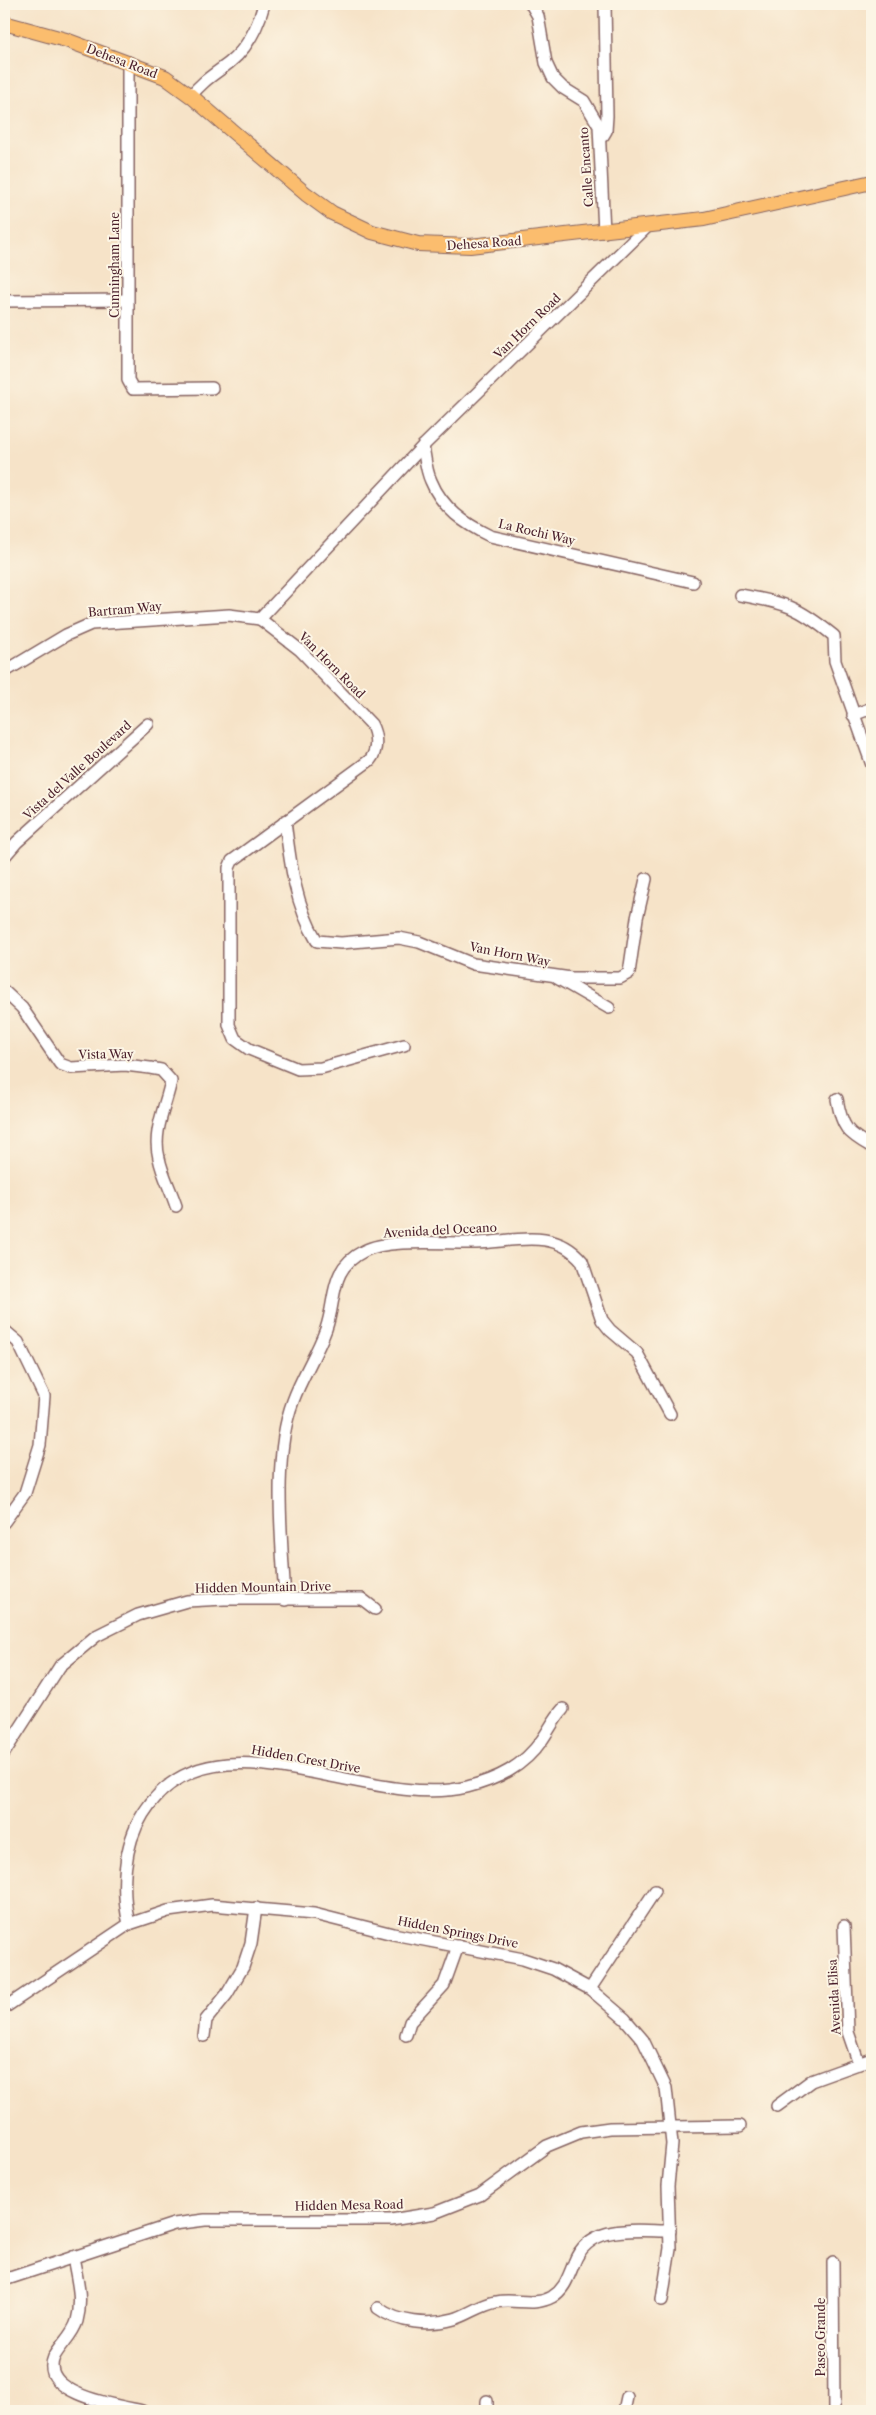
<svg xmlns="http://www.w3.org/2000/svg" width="876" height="2415" viewBox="0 0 876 2415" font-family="'Libre Caslon Text',serif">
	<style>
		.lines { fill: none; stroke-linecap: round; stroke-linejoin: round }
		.minor-casing { stroke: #866462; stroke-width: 14 }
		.major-casing { stroke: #866462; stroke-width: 16 }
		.minor { stroke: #fff; stroke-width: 11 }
		.major { stroke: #fbbd6e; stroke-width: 14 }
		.labels { text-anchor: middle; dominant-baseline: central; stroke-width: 4; stroke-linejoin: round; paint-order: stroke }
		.street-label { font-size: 12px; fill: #4a1f2b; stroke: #fcf5e5 }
	</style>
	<rect width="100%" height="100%" fill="#fcf5e5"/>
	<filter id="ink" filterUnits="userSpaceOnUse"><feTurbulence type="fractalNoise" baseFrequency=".02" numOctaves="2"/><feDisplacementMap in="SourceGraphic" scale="10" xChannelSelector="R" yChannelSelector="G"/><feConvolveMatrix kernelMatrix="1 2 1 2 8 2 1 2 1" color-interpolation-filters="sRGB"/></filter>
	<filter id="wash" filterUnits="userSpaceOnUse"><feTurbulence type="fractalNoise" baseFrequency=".0096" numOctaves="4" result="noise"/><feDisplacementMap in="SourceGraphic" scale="20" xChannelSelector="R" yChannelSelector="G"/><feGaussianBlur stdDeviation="1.12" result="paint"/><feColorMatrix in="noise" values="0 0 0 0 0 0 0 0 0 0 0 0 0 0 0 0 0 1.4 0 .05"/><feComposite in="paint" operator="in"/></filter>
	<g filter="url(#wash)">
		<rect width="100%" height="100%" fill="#f6e3c8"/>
	</g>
	<g filter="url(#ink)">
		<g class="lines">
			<defs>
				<g id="minor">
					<polyline points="531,4 538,16 546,63 553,78 563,88 584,101 599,126 604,232"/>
					<polyline points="128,62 128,380 133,389 212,388"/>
					<path d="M 191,96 C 202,81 215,74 229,63 C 248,48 258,27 264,4"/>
					<polyline points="603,136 606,131 607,116 605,4"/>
					<polyline points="4,301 127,300"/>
					<path d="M 423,446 C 425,457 426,471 431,481 C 442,508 465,524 490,536 L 693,582"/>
					<path d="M 740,595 C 786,603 797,606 834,636 L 835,661 L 872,765"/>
					<path d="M 260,619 L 300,650 L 371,724 C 377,735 378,750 370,760 L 232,861 L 229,868 L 229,1025 L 235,1039 L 249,1049 L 298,1069 L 321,1068 L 404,1045"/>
					<polyline points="260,619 423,446 649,225"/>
					<polyline points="4,672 66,635 91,624 229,615 260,619"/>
					<polyline points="853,715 872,708"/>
					<path d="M 285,821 C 290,862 295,905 317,941 L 341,943 L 399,938 L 419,942 L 473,964 L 571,978 L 620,978 L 629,973 L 637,918 L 646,879"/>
					<polyline points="4,857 17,842 148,724"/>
					<polyline points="557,978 609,1008"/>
					<path d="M 4,991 L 22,1008 L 60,1064 L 71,1068 L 125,1065 L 150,1068 L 161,1070 L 171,1081 C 166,1106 152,1132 159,1158 C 162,1174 171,1190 176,1206"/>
					<path d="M 837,1099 C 842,1128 847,1133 872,1147"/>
					<polyline points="4,1330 18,1342 44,1396 40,1445 25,1493 4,1522"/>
					<path d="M 285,1600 C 282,1541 272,1456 293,1401 C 302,1376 317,1354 326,1329 C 337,1299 328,1269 364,1251 C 389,1238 446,1244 476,1243 C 513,1242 554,1227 582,1261 L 602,1320 L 610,1330 L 637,1353 L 670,1414"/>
					<polyline points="4,1753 60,1666 96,1636 138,1615 187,1601 224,1599 362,1599 375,1609"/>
					<path d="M 129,1924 C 121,1889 123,1846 143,1814 C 212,1704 365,1812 467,1787 C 498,1779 523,1767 542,1740 C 549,1730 554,1719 563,1709"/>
					<polyline points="844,1926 848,2032 859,2064"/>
					<polyline points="590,1989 655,1891"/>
					<polyline points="4,2008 129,1924 168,1911 212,1905 314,1914 393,1934 523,1959 553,1969 590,1989 625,2019 643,2040 666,2088 672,2144 668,2186 670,2248 662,2300"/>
					<polyline points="406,2035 410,2022 444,1985 458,1946"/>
					<polyline points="204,2036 206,2020 227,1994 243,1967 251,1943 256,1908"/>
					<polyline points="777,2106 811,2081 872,2059"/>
					<path d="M 73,2257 C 77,2279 83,2299 77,2321 C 73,2335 60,2345 54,2357 C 38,2394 120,2406 142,2411"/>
					<polyline points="833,2262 834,2411"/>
					<polyline points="4,2280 174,2224 205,2220 391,2220 434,2213 480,2195 547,2146 581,2132 610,2128 740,2126"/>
					<path d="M 378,2308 C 398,2323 429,2326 454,2319 C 468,2315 480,2305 496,2302 C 514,2298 534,2307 552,2297 C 565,2289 568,2277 574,2263 C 589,2223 634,2231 670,2231"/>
					<polyline points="487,2401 487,2411"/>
					<polyline points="624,2411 627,2397"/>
				</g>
				<polyline id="major" points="4,23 66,40 165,77 191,96 306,194 332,213 372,232 418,244 470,246 704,219 872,182"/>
			</defs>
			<use href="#minor" class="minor-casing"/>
			<use href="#major" class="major-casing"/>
			<use href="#minor" class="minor"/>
			<use href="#major" class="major"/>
		</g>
	</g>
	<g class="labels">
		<g class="street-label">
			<text transform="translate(122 61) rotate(21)">Dehesa Road</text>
			<text transform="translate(586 167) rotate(-94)">Calle Encanto</text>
			<text transform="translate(484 243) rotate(-4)">Dehesa Road</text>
			<text transform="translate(114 265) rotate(-90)">Cunningham Lane</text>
			<text transform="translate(527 326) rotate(-44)">Van Horn Road</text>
			<text transform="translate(537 532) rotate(13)">La Rochi Way</text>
			<text transform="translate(125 609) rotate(-5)">Bartram Way</text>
			<text transform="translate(332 665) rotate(45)">Van Horn Road</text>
			<text transform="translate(77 770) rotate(-42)">Vista del Valle Boulevard</text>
			<text transform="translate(510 954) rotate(11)">Van Horn Way</text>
			<text transform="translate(106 1054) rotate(-1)">Vista Way</text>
			<text transform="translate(440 1230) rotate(-3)">Avenida del Oceano</text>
			<text transform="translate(263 1587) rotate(-1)">Hidden Mountain Drive</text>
			<text transform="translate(306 1759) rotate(10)">Hidden Crest Drive</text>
			<text transform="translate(458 1932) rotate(11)">Hidden Springs Drive</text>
			<text transform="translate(834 1997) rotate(-93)">Avenida Elisa</text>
			<text transform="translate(349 2205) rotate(-1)">Hidden Mesa Road</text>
			<text transform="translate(820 2337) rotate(-90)">Paseo Grande</text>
		</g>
	</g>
	<rect width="876" height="2415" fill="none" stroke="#fcf5e5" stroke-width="20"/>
</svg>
